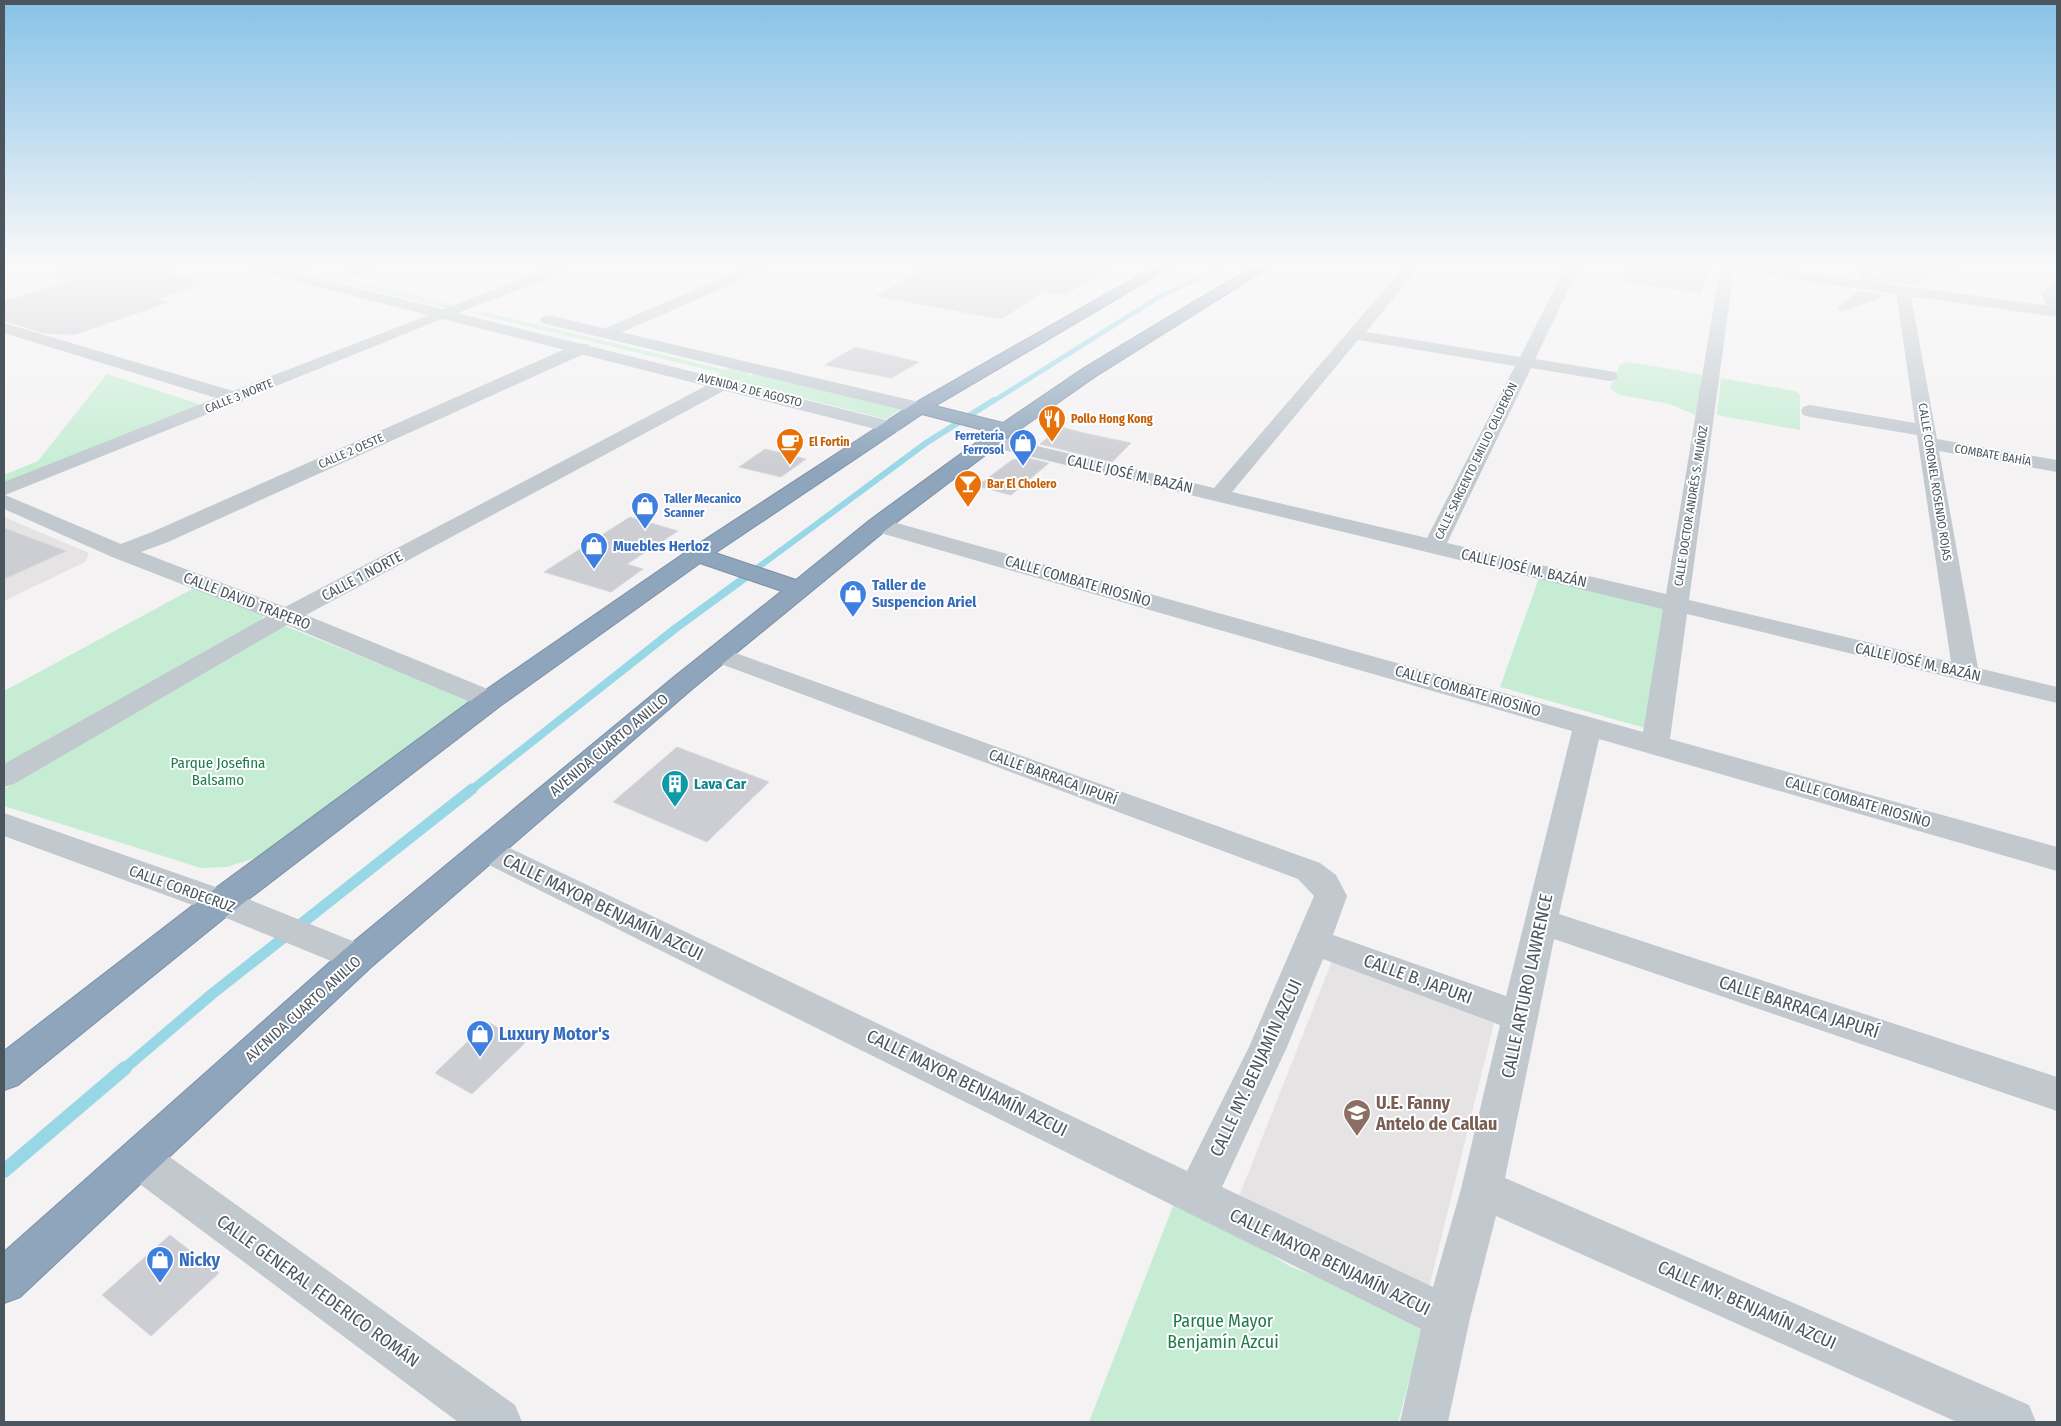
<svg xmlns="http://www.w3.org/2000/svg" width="2061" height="1426" viewBox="0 0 2061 1426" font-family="'Fira Sans Condensed',sans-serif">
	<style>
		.education { fill: #e5e3e3 }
		.green { fill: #c6edd4 }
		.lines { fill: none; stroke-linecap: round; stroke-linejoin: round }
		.stream-far4 { stroke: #97d7e6; stroke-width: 5 }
		.stream-far3 { stroke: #97d7e6; stroke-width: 6 }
		.stream-far2 { stroke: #97d7e6; stroke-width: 8 }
		.stream-far1 { stroke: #97d7e6; stroke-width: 11 }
		.stream { stroke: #97d7e6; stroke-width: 14 }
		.building { fill: #ccced4; stroke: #d7d8dd }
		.highway-casing { stroke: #7a90a8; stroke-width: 2 }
		.street { fill: #c1c9cf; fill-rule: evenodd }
		.secondary { fill: #c0c9d1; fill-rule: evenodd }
		.highway { fill: #8ea5bc; fill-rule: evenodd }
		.labels { text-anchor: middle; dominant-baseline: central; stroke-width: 4; stroke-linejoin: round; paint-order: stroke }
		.far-street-label { font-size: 12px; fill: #4b555e; stroke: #fff }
		.far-food-label { font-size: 12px; font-weight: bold; fill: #c56008; stroke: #fff; text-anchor: start }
		.far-shop-label { font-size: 12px; font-weight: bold; fill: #366cbe; stroke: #fff; text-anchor: end }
		.street-label { font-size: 15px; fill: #4b555e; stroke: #fff }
		.shop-label { font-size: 15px; font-weight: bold; fill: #366cbe; stroke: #fff; text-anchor: start }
		.park-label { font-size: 15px; fill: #207b4c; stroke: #fff }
		.culture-label { font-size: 15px; font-weight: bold; fill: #0d838f; stroke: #fff; text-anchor: start }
		.near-street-label { font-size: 18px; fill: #4b555e; stroke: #fff }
		.near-shop-label { font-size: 18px; font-weight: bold; fill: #366cbe; stroke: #fff; text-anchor: start }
		.near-education-label { font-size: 18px; font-weight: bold; fill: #785e54; stroke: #fff; text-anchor: start }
		.near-park-label { font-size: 18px; fill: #207b4c; stroke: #fff }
	</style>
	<rect width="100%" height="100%" fill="#f4f2f2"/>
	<g class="education">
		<polygon points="4,517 89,553 85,562 4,601"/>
		<polygon points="1332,961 1494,1023 1427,1296 1236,1204"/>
	</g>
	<g class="green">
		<polygon points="281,268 299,268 454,305 446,308"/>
		<polygon points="484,312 726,370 729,368 751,372 747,375 750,376 754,373 903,408 886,419 739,382 745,378 737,381 715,376 721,373 477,314"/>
		<polygon points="1629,362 1704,375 1698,416 1670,404 1620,395 1610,389 1620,364"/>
		<polygon points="107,374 199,404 189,412 4,485 4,475 38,461"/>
		<polygon points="1721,378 1795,391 1800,395 1800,430 1717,415"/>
		<polygon points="1539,578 1668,609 1645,728 1500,687"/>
		<polygon points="194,588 263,613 263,617 259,625 14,762 4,765 4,691"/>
		<polygon points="285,626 474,702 258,857 227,867 201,868 4,806 4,789"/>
		<polygon points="1177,1196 1291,1267 1357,1291 1423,1330 1398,1422 1089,1422"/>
	</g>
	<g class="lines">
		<polyline class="stream-far4" points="992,402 1162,295 1220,268"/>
		<polyline class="stream-far3" points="752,572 926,443 994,400"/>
		<polyline class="stream-far2" points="471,790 676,628 754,571"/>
		<polyline class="stream-far1" points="124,1069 212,994 472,789"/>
		<polyline class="stream" points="4,1171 125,1068"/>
	</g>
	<g class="building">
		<polygon points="58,268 156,268 206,283 157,299 169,302 73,335 44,333 4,321 4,301 68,281 57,279"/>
		<polygon points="925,268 1114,268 1064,295 1044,291 1001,319 876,296"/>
		<polygon points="1625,268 1690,268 1708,271 1701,293 1624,282"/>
		<polygon points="1889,268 1952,268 1952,271 1913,285 1878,281 1877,277"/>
		<polygon points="1859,291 1887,295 1841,312 1838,307"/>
		<polygon points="855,347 919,362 891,378 825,365"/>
		<polygon points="1061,427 1084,433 1131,443 1112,462 1040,444"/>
		<polygon points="765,449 806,459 781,477 739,467"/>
		<polygon points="1027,458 1049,463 1011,495 977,486 1012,460"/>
		<polygon points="630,517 678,531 627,564 643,569 611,592 544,572"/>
		<polygon points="4,528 66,551 4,579"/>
		<polygon points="677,747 769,782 707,842 613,802"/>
		<polygon points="488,1022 525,1043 472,1094 435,1073"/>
		<polygon points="170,1235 219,1273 151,1336 102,1295"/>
	</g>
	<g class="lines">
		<defs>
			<path id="highway" d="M 1152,268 L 1169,268 L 935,406 L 1003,423 L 1084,368 L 1190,304 L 1251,268 L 1268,268 L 1096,376 L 1013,434 L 886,530 L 692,689 L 370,968 L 20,1297 L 4,1303 L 4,1252 L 346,948 L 674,677 L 782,591 L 700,563 L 500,706 L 233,911 L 18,1085 L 4,1090 L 4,1051 L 209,893 L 480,694 L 689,550 L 913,404 ZM 922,414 L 991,432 L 870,520 L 796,580 L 715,553 Z"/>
		</defs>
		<use href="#highway" class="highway-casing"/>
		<g class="street">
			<path d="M 350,268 L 371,268 C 366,274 352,278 344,276 L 342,273 Z"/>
			<polygon points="550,268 570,268 568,271 449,316 244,399 242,402 235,403 5,495 121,544 152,532 576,344 588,344 590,348 588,352 168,542 141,552 285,607 719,379 725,378 731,379 734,383 731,387 306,615 500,694 504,700 500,706 490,708 480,706 287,625 14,784 4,787 4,764 266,617 112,557 4,509 4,482 216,398 4,333 4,323 233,391"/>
			<polygon points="745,268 764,268 762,271 611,337 599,337 597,334 599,331"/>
			<path d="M 1403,268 L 1418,268 L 1366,332 L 1520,357 L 1565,268 L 1579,268 L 1535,359 L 1609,371 L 1615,372 L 1618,376 L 1615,380 L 1609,381 L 1531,368 L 1447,543 L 1666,594 L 1720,268 L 1734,268 L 1689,600 L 1951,662 L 1917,435 L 1810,417 L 1803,415 L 1801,411 L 1803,407 L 1810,405 L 1915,423 L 1896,291 L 1898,288 L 1908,288 L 1910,291 L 1937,439 L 2057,460 L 2057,472 L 1939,451 L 1978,668 L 2057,687 L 2057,703 L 1687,614 L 1670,739 L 2057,847 L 2057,871 L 1599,739 L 1559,914 L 2057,1077 L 2057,1111 L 1554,939 L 1505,1178 L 2029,1405 L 2036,1422 L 1957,1422 L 1496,1216 L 1470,1318 L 1448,1422 L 1400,1422 L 1421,1329 L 475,858 L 470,850 L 475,842 L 486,839 L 497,842 L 1187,1171 L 1249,1047 L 1314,896 L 1298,879 L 710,660 L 706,655 L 710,650 L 719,647 L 1320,863 L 1336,875 L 1347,896 L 1333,935 L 1506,996 L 1572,731 L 870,530 L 867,525 L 870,520 L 878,518 L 886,520 L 1643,732 L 1663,609 L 991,447 L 984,445 L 981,441 L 984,437 L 991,435 L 1214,488 ZM 1358,340 L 1515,366 L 1427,538 L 1232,492 ZM 1323,959 L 1500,1025 L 1461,1189 L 1433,1287 L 1222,1187 L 1287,1047 Z"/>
			<polygon points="1860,268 1876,268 1873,272 1876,280 1874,283 1864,283 1858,271"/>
			<polygon points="2057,282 2057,305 2051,308 2046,306 2041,293 2052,283"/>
			<polygon points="4,813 233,893 370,948 375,958 370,968 358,972 209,911 4,836"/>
			<polygon points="139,1140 153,1145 515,1405 522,1422 458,1422 125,1173 119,1159 125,1145"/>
		</g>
		<g class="secondary">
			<polygon points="253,268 277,268 898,423 900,427 898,431 891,433 255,271"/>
			<polygon points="1734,268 1772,268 2057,307 2057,317 1741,272"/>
			<polygon points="548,315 919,402 925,404 928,408 925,412 919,414 542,323 540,320 542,317"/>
		</g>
		<use href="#highway" class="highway"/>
	</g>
	<linearGradient id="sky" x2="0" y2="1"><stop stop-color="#87c2e7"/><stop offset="0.57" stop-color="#faf9f9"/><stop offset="1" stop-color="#faf9f9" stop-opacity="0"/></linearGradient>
	<rect width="2061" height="468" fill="url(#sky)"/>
	<defs>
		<symbol id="restaurant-pin" viewBox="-11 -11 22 30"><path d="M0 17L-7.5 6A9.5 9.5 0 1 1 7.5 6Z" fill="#e8710a" stroke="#fff"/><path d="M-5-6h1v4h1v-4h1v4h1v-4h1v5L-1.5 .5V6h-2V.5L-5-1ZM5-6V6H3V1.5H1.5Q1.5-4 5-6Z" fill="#fff"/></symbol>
		<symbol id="cafe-pin" viewBox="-11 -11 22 30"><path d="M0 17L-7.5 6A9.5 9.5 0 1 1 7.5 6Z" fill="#e8710a" stroke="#fff"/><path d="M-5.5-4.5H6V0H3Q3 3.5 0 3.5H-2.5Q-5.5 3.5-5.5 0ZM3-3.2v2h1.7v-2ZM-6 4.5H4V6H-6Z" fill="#fff"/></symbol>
		<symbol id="shop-pin" viewBox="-11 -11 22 30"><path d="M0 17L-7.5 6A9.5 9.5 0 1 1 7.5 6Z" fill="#3f7fe0" stroke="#fff"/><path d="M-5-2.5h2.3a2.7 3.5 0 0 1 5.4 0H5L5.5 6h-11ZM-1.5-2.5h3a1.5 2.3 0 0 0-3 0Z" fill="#fff"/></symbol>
		<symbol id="bar-pin" viewBox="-11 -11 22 30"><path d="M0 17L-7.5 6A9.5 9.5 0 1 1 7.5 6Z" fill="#e8710a" stroke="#fff"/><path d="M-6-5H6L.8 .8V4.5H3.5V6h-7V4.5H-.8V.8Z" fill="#fff"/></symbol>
		<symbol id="building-pin" viewBox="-11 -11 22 30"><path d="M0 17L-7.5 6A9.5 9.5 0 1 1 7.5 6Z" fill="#0f9aa8" stroke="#fff"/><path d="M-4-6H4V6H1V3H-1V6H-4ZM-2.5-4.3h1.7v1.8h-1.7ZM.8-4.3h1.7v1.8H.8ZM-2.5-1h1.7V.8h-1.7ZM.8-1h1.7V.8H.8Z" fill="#fff"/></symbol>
		<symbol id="school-pin" viewBox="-11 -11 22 30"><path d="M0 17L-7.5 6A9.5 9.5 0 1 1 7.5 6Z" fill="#8d6e63" stroke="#fff"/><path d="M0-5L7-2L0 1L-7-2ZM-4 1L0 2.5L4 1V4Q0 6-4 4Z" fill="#fff"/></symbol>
	</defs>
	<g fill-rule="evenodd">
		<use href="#restaurant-pin" x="1036" y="403" width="32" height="43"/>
		<use href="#cafe-pin" x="774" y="426" width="32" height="43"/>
		<use href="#shop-pin" x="1007" y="427" width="32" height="43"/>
		<use href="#bar-pin" x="952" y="468" width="32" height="43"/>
		<use href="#shop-pin" x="629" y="490" width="32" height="43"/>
		<use href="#shop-pin" x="578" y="530" width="32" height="43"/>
		<use href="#shop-pin" x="837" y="578" width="32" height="43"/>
		<use href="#building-pin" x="659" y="768" width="32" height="43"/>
		<use href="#shop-pin" x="464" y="1018" width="32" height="43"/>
		<use href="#school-pin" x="1341" y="1097" width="32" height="43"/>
		<use href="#shop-pin" x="144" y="1244" width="32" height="43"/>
	</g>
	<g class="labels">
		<g class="far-street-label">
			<text transform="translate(750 390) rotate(14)">AVENIDA 2 DE AGOSTO</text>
			<text transform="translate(239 396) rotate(-22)">CALLE 3 NORTE</text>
			<text transform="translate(351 451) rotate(-24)">CALLE 2 OESTE</text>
			<text transform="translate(1993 455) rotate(10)">COMBATE BAHÍA</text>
			<text transform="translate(1476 461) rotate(-64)">CALLE SARGENTO EMILIO CALDERÓN</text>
			<text transform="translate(1935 482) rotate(81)">CALLE CORONEL ROSENDO ROJAS</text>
			<text transform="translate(1691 506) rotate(-81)">CALLE DOCTOR ANDRÉS S. MUÑOZ</text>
		</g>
		<g class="far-food-label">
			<text x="1071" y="419">Pollo Hong Kong</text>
			<text x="809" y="442">El Fortin</text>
			<text x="987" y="484">Bar El Cholero</text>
		</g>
		<g class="far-shop-label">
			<text x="1004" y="436">Ferretería<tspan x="1004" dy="14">Ferrosol</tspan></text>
			<text x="664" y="499" text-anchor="start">Taller Mecanico<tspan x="664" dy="14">Scanner</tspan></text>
		</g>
		<g class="street-label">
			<text transform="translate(1130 474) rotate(13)">CALLE JOSÉ M. BAZÁN</text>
			<text transform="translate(1524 568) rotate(13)">CALLE JOSÉ M. BAZÁN</text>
			<text transform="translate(362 576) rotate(-28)">CALLE 1 NORTE</text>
			<text transform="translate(1078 581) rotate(16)">CALLE COMBATE RIOSIÑO</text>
			<text transform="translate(247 601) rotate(21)">CALLE DAVID TRAPERO</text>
			<text transform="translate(1918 662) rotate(13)">CALLE JOSÉ M. BAZÁN</text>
			<text transform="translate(1468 691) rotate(16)">CALLE COMBATE RIOSIÑO</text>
			<text transform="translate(609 745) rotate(-40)">AVENIDA CUARTO ANILLO</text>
			<text transform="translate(1053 777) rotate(20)">CALLE BARRACA JIPURÍ</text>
			<text transform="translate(1858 802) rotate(16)">CALLE COMBATE RIOSIÑO</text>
			<text transform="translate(182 889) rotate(20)">CALLE CORDECRUZ</text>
			<text transform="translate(303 1009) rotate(-42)">AVENIDA CUARTO ANILLO</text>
		</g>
		<g class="shop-label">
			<text x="613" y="546">Muebles Herloz</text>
			<text x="872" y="585">Taller de<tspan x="872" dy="17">Suspencion Ariel</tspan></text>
		</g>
		<g class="park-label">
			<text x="218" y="763">Parque Josefina<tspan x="218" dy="17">Balsamo</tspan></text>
		</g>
		<g class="culture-label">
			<text x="694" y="784">Lava Car</text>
		</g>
		<g class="near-street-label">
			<text transform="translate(603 907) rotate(26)">CALLE MAYOR BENJAMÍN AZCUI</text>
			<text transform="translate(1418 979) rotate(20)">CALLE B. JAPURI</text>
			<text transform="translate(1527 986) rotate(-78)">CALLE ARTURO LAWRENCE</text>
			<text transform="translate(1799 1007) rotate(18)">CALLE BARRACA JAPURÍ</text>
			<text transform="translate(1256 1068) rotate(-65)">CALLE MY. BENJAMÍN AZCUI</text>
			<text transform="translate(967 1083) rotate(26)">CALLE MAYOR BENJAMÍN AZCUI</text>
			<text transform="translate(1330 1262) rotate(26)">CALLE MAYOR BENJAMÍN AZCUI</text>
			<text transform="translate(318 1291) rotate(36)">CALLE GENERAL FEDERICO ROMÁN</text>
			<text transform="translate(1747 1305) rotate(24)">CALLE MY. BENJAMÍN AZCUI</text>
		</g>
		<g class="near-shop-label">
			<text x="499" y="1034">Luxury Motor's</text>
			<text x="179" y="1260">Nicky</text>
		</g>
		<g class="near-education-label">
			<text x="1376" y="1103">U.E. Fanny<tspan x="1376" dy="21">Antelo de Callau</tspan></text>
		</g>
		<g class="near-park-label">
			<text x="1223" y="1321">Parque Mayor<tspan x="1223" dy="21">Benjamín Azcui</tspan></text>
		</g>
	</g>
	<rect width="2061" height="1426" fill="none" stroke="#4b555e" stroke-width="10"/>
</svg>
